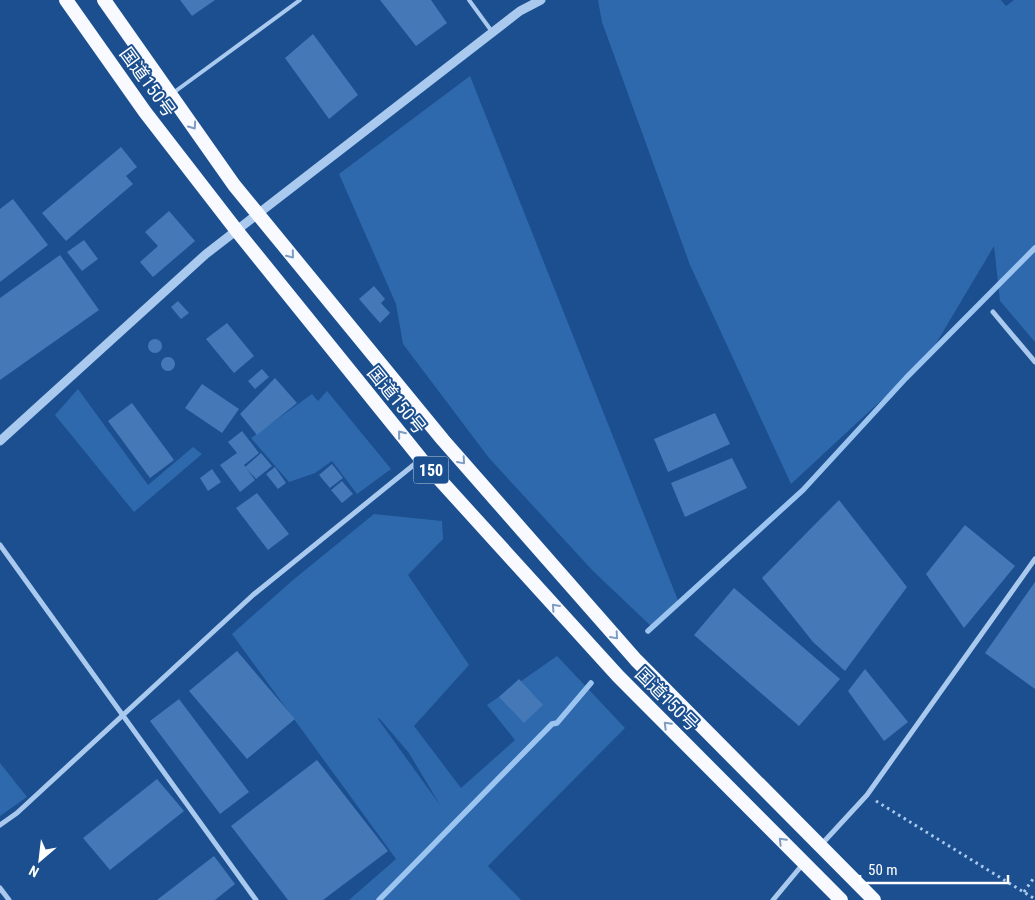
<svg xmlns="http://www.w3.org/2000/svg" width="1035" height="900" viewBox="0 0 1035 900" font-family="'Roboto Condensed','Noto Sans JP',sans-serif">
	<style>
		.green { fill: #2e69ad; fill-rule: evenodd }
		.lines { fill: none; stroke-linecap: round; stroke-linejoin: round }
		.stream { stroke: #9cc4f0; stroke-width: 5.5 }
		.building { fill: #4478b7 }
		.path { stroke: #a9c9ee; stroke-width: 3; stroke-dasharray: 2.5 4; stroke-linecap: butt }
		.service { stroke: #a9c9ee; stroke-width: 4 }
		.minor { stroke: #a9c9ee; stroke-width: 5 }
		.tertiary { stroke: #a9c9ee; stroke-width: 9 }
		.trunk { stroke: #f8faff; stroke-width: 14 }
		.oneway { stroke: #7e9cc1 }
		.labels { text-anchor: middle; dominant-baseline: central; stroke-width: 4; stroke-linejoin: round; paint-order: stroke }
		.shield { fill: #1b4f8f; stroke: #bbcadd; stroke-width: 1 }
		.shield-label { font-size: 16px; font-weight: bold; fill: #fff }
		.street-label { font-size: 18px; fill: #fff; stroke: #1b4f8f }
	</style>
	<rect width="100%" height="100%" fill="#1b4f8f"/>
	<g class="green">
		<polygon points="598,0 1001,0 1006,6 1014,0 1035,0 1035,342 1000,301 994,246 928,357 791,484 690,265 602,22"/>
		<polygon points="470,76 679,603 652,627 593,571 489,458 403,344 396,304 339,174"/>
		<polygon points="78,389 148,485 193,447 202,454 134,512 55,415"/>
		<polygon points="327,391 391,469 357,494 332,461 315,473 289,482 251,438 312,394 318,401"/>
		<path d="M 374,514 L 442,521 L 443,539 L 408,575 L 469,665 L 414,726 L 461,788 L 515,740 L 487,705 L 557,656 L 625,728 L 488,866 L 521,900 L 349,900 L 396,859 L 232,634 L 293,580 ZM 379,718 L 409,753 L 440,805 L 378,719 Z"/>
		<polygon points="0,763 27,797 0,816"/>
	</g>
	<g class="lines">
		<g class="stream">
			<polyline points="648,631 803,490 906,378 1035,248"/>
			<polyline points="379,900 552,724 557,723 591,683"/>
		</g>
	</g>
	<g class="building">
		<polygon points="180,0 215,0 192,16"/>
		<polygon points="380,0 431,0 447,23 416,46"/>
		<polygon points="313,34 358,95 329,119 285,58"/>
		<polygon points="121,147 137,167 126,176 133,184 66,241 42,213"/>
		<polygon points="13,199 48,245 0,282 0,209"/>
		<polygon points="169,211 195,241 153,277 140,262 158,246 145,232"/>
		<polygon points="84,240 98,259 82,271 67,252"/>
		<polygon points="60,255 99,310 0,380 0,298"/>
		<polygon points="374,286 385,299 381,303 390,313 380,323 359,299"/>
		<polygon points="178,301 189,313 181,319 171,307"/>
		<polygon points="227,323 254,356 234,373 206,339"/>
		<circle cx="155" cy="346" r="7"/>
		<circle cx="168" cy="364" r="7"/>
		<polygon points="262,369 269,377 255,389 248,381"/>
		<polygon points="275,378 297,403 257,435 240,414"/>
		<polygon points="202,384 239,409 222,433 185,408"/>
		<polygon points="132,403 174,460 150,478 108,421"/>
		<polygon points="715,413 730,444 668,472 654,439"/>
		<polygon points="242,431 259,453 244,465 255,480 240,492 220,465 237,453 228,442"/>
		<polygon points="261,453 272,466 256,479 245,467"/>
		<polygon points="732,458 747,488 685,517 671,483"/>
		<polygon points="332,464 343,478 330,488 319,475"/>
		<polygon points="275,467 286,483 278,489 266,474"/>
		<polygon points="212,469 221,482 208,491 200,478"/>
		<polygon points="342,481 353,494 342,503 331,490"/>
		<polygon points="257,493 289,534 268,550 236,508"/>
		<polygon points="839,500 907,587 845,671 813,642 762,578"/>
		<polygon points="965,525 1015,566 964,628 926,574"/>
		<polygon points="1035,582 1035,689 985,653"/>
		<polygon points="734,588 840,679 799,726 694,635"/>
		<polygon points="237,651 295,719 247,759 189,691"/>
		<polygon points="865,669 908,722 884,741 848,691"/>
		<polygon points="519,679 543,705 524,723 499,697"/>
		<polygon points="179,699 249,792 220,814 150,721"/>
		<polygon points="317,760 388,851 323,900 288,900 231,826"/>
		<polygon points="157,779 184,811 110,870 83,838"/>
		<polygon points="214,856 235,884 215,900 157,900"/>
	</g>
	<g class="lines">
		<g class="path">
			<polyline points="876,801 1035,899"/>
			<polyline points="1024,892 1035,876"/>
		</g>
		<g class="service">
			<polyline points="469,0 493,33"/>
			<polyline points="173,93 300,0"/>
		</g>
		<g class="minor">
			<polyline points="993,312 1035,362"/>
			<polyline points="0,545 256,900"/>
			<polyline points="0,825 17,813 253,595 421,459"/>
			<polyline points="820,846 867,795 1035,559"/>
			<polyline points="0,888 9,900"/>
			<polyline points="773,900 803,864"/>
		</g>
		<polyline class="tertiary" points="0,441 206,254 520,11 541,0"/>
		<g class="trunk">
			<polyline points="66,0 145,112 237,231 421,459 618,676 841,900"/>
			<polyline points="104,0 234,185 443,440 636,660 874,900"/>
		</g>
	</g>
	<defs><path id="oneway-chevron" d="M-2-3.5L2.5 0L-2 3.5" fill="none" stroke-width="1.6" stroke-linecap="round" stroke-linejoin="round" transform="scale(1.25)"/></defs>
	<g class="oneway">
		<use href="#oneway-chevron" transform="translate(193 126) rotate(55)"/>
		<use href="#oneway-chevron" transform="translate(291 255) rotate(51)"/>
		<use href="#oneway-chevron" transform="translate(401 434) rotate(-129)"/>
		<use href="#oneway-chevron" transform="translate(462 461) rotate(49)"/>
		<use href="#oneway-chevron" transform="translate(555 607) rotate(-132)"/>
		<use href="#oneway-chevron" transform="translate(615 636) rotate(49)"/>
		<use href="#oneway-chevron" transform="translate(667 725) rotate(-135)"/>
		<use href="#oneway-chevron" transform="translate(782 841) rotate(-135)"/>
	</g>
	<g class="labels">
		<rect class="shield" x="413.5" y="456.5" width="35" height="27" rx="4"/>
		<g class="shield-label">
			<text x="431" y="470">150</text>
		</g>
		<g class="street-label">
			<text transform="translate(148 82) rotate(54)">国道150号</text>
			<text transform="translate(397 400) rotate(51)">国道150号</text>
			<text transform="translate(667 699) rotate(45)">国道150号</text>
		</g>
	</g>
	<g transform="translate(40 860) rotate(208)" stroke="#1b4f8f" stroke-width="4" paint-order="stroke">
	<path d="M0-4L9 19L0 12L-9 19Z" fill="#ffffff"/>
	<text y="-8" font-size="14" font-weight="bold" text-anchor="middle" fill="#ffffff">N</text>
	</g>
	<path d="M860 875v8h148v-8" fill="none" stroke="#ffffff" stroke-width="2.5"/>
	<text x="868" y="875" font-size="15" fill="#ffffff" stroke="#1b4f8f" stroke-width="4" paint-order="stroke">50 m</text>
</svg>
